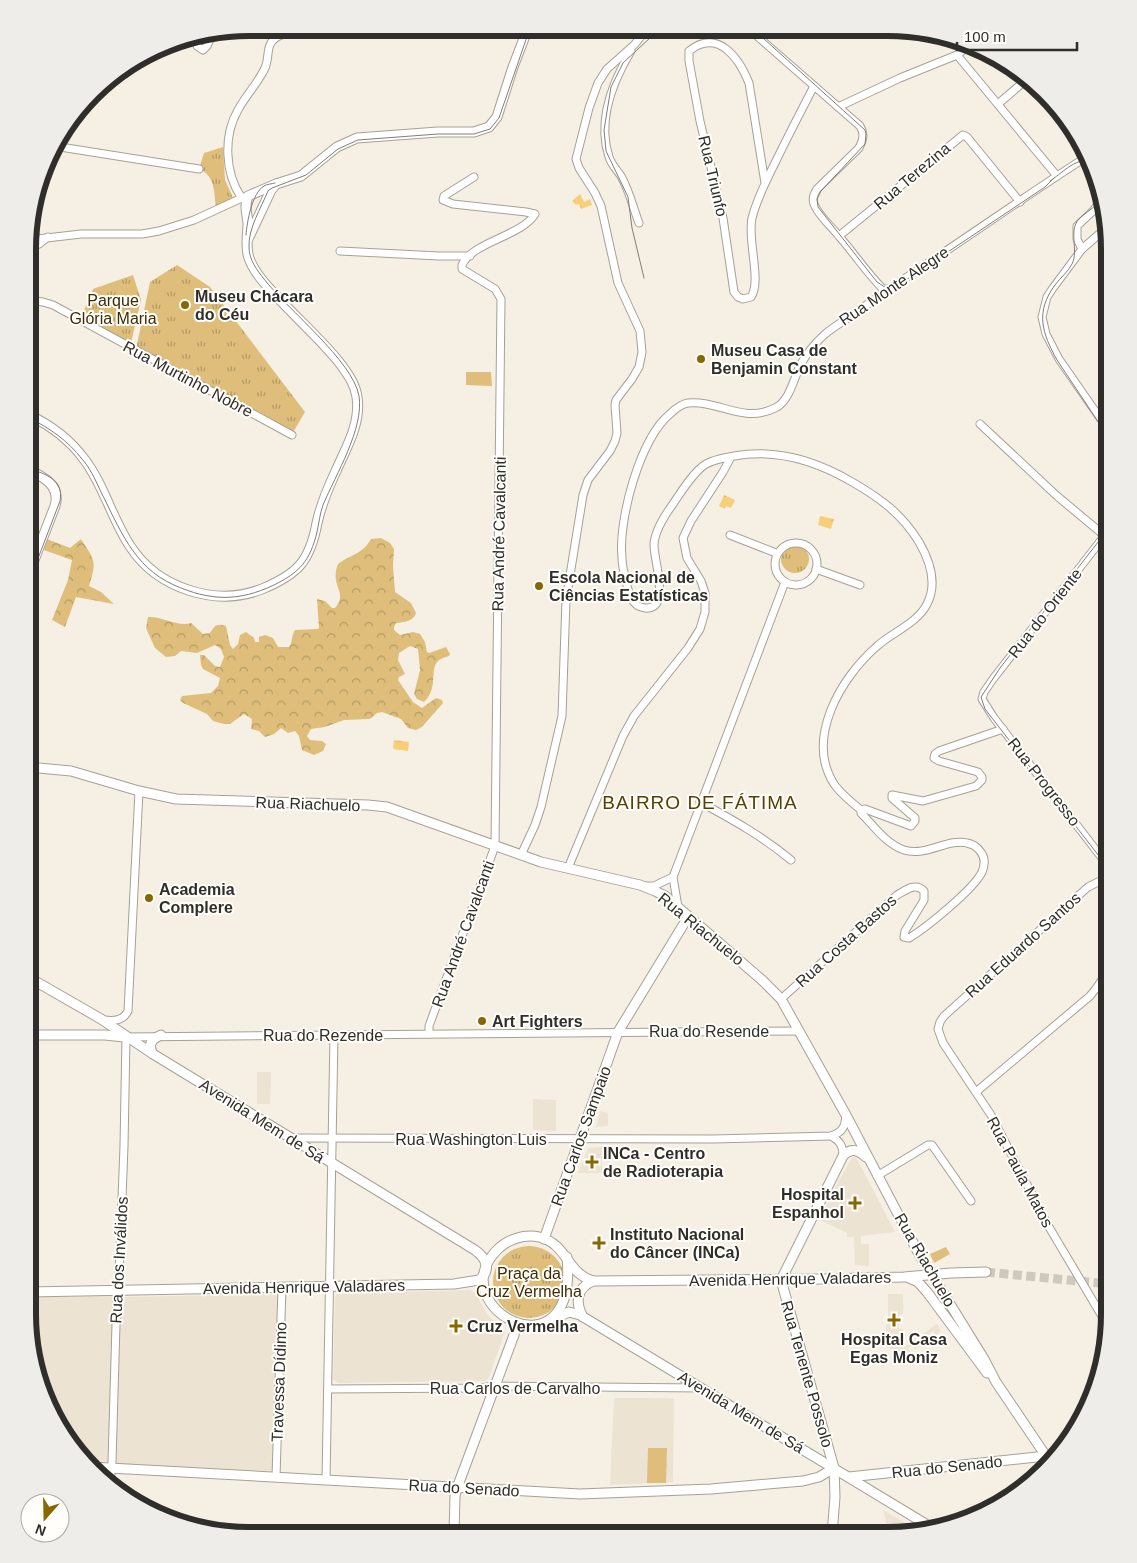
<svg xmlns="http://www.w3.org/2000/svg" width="1137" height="1563" viewBox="0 0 1137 1563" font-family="Helvetica,sans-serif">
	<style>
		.built { fill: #ece3d2 }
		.grass { fill: url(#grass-tufts) }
		.forest { fill: url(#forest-crowns) }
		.garden { fill: #debe7a }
		.water { fill: url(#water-ripples) }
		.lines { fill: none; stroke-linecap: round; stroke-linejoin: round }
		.secondary-tunnel { stroke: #cec9bf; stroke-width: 9; stroke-dasharray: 9 4.5; stroke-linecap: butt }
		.street-casing { stroke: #a6a196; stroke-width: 9 }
		.secondary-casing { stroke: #a6a196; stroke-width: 11 }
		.street { stroke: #fff; stroke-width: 7 }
		.secondary { stroke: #fff; stroke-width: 9 }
		.tram { stroke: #827e77; stroke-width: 1 }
		.poi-dot { fill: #886602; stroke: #fffefb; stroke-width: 2 }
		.labels { text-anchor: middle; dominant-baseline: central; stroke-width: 4; stroke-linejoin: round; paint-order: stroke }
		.street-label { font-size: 16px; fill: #302e2a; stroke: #fffefb }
		.poi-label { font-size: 16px; font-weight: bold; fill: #302e2a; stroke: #fffefb; text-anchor: start }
		.park-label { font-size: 16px; fill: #3c2c04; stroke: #fffefb }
		.quarter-label { font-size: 19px; letter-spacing: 1px; fill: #563f00; stroke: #fffefb }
		.rim { fill: none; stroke: #302e2a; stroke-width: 6 }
	</style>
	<defs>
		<pattern id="grass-tufts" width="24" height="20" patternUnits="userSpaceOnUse" patternTransform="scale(1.25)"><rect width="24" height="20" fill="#debe7a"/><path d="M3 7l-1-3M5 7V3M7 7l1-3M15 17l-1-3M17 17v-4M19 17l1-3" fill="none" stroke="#b49b64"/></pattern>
		<pattern id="forest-crowns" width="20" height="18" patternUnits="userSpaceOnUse" patternTransform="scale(1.25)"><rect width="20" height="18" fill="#debe7a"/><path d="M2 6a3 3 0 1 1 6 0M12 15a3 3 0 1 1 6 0" fill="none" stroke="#b49b64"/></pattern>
		<pattern id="water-ripples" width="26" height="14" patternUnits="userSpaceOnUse" patternTransform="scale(1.25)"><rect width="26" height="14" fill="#f7cf78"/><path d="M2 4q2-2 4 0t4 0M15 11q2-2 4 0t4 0" fill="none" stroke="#d4b268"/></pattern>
	</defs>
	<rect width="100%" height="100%" fill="#f6f0e4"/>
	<g class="built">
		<polygon points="257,1072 271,1072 270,1104 257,1104"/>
		<polygon points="533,1099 556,1100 556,1131 533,1130"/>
		<polygon points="600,1111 608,1113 608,1126 596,1127"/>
		<polygon points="602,1147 602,1173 578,1173 588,1148"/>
		<polygon points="854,1157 857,1159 895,1232 861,1236 861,1244 869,1244 869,1265 867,1266 855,1265 854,1237 847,1237 847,1233 820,1220 839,1180 852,1158"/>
		<polygon points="470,1290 476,1294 487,1314 505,1332 489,1377 485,1381 338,1383 333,1379 335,1297 336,1294"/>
		<polygon points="279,1294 272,1471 120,1464 116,1462 120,1297"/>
		<polygon points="888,1294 903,1294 903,1314 899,1315 899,1329 903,1329 903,1338 899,1338 899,1341 903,1348 937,1324 941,1331 936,1335 933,1331 929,1334 931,1338 925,1342 923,1339 919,1342 921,1345 915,1349 912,1345 908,1348 912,1354 906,1357 903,1354 900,1356 901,1361 898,1363 894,1356 895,1353 892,1349 889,1348 886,1341 886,1334 888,1334 889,1332 886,1331 886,1325 888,1324"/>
		<polygon points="114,1296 109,1462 84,1461 50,1412 28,1314 28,1297"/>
		<polygon points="614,1398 674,1398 673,1482 610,1485"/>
		<polygon points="883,1510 909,1525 910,1530 889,1535"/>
	</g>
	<g class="grass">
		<path d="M 223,147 L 225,180 L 234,200 L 216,208 C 214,192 215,175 199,169 L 204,153 Z"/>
		<polygon points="177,265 210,287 305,412 292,434 136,349 150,282"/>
		<polygon points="133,275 141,300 130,347 80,320 93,289"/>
		<circle cx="795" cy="559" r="14"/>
		<circle cx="529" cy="1282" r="36"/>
	</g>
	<g class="forest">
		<path d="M 381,538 L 390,543 L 394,549 L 393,566 L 395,592 L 411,603 L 416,613 C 413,622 404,622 396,623 L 394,627 L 394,630 L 400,635 L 413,632 L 420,634 L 425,642 L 427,652 L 429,653 L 446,647 L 450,654 L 449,656 C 445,657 440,659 438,661 C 429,670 439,688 424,702 L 417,699 L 414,694 L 420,670 L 418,649 L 410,646 L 399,653 L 398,660 L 405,674 L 399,677 L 398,680 L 413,702 L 422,708 L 436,698 L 442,700 L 443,703 L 422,727 L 416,730 L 408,728 L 401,719 L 382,712 L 377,713 L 370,719 L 344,720 L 325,727 L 311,729 L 307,736 L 310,740 L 322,741 L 326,744 L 323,751 L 314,755 L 302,750 L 299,736 L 295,731 L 288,733 L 281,728 L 274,734 L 265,737 L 259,731 L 251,729 L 252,719 L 244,714 L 230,724 L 224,724 L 213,721 L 207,714 L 183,703 L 180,700 L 182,696 L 211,693 L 218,686 L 220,678 L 203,669 L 201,665 L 200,655 L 204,655 L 215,666 L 220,667 L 224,657 L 221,649 L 215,645 L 197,653 L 181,651 L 175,656 L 166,657 L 155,648 L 146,628 L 148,617 C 162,616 177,627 191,623 L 203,634 L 210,633 C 215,625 217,623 226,626 L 230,645 L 233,649 L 238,644 L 240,635 L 246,632 L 254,638 L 255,642 L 259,642 L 259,637 L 265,635 L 273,638 L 278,647 L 289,647 C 293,642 291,636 295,630 L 318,629 L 319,628 L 317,599 L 325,601 L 332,608 L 335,608 C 349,591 329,587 338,564 C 351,554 362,555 371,539 Z"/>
		<path d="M 47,539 L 70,548 L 81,539 C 95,561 97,561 89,586 L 101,592 L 114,604 L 76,597 L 65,627 L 52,620 L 68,580 L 72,560 L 44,550 Z"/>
	</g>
	<g class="garden">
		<polygon points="466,372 491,372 492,386 466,385"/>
		<polygon points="364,634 369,642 353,651 348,643"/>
		<polygon points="34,1178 34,1195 28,1195 28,1179"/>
		<polygon points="946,1247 950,1254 934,1263 930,1254"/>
		<polygon points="648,1448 667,1448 666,1483 647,1483"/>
	</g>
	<g class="water">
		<polygon points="580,194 584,202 590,199 592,205 581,209 579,204 576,205 572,201"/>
		<polygon points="724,495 735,500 731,508 726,506 725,509 719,506"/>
		<polygon points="820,516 834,519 831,529 818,525"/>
		<polygon points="394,740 409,742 408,751 393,749"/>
	</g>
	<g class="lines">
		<polyline class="secondary-tunnel" points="986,1272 1109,1284"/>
		<defs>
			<g id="street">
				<path d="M 749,29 L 860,126 C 865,134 863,140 859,148 L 817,189 C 814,194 812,198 814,204 C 818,215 830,225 838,235 C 854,253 866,272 883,289 L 888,289"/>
				<polyline points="197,36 197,46 203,50 207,46 213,33"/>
				<path d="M 631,51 C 613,81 597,121 609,157 C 611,164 617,170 621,176 C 629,190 633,207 639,223"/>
				<polyline points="957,55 1057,176"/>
				<polyline points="998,104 1027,79"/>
				<polyline points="838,107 900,78 957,55 966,48"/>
				<polyline points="54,146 199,169"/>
				<path d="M 765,183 L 749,83 C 739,58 718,28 689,51 L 689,61 L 700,121 L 723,218 L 734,292 L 738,297 L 743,299 L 751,297 C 762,281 747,240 752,218 C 757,198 767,179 776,161 C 788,136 801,111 814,86"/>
				<path d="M 241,197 C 225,173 223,136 238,110 C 246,95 258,83 265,68 C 270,57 265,44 277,37 C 292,29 313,29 330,28"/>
				<polyline points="1105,229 1082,249 1053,288 1047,297 1042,317 1046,334 1059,359 1109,431"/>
				<polyline points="839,236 963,135 967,137 1020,202"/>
				<polyline points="29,240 81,234 142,234 159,231 194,220 244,197"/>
				<polyline points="29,248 39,244 48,237"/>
				<polyline points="1082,249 1077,239 1077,226 1093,211 1099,203"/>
				<polyline points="340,251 439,256 470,256"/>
				<polyline points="29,300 43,302 53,305 292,435"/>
				<polyline points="1109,340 1107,337 1109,323"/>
				<polyline points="980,424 1057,496 1105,536"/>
				<polyline points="730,535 776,553"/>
				<circle cx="796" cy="564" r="21"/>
				<polyline points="816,569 860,585"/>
				<path d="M 700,802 C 733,820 762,836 791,860"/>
				<polyline points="861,810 865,809 911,826 915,821 915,818 892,798 892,795 923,801 976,786 982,780 982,777 978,772 939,761 934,758 935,754 939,751 1003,729"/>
				<polyline points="521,855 535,825 541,807 562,716 566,600 583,495 588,480 610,451 615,441 617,433 615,405 616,400 632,379 639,367 642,352 640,331 618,283 601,206 595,193 579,168 576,159 589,108 598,83 607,69 635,44 642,35 652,29"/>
				<polyline points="1109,867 994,718 982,699 984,692 993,679 1109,530"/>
				<polyline points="568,868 623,736 634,716 688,648 700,629 705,612 705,593 701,581 687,558 683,538 691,521 723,472 731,457"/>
				<polyline points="1106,878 1088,887 944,1016 940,1022 938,1029 943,1043 991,1115 1049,1227 1109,1328"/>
				<polyline points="646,886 654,886 673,877"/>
				<polyline points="1109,886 1106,878 1109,869"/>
				<polyline points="678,907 673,877 785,582"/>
				<path d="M 781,999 L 897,895 C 906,890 916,882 924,891 L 924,900 L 905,931 L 904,937 L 909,938 C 926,928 974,889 982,872 C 985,865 985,857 980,851 C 977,847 972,844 967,843 C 948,838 926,857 904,850 C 886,844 873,825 861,813 L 861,810 C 851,802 841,794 834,784 C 805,738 841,678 876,647 C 892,632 917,624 927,604 C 938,583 930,561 919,542 C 902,514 881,499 854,483 C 817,461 777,448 734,456 C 724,458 715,459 706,464 C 694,471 681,492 673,504 C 665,515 655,530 654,544 C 653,558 672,611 645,608 C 631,607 628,591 626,580 C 624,573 622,565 622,558 C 618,520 640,438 670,414 C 675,409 682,404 688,403 C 719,400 743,424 775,408 C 790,401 794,377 801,364 C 807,353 814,344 824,335 C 833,327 844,321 854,314 C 880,295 907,277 934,259 C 985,225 1036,189 1088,156"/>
				<path d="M 104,1020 C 114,1021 123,1021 128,1011 L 139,791"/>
				<path d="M 429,1034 L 429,1026 L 495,846 L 501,299 L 495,289 L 462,269 L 462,265 C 472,242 522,236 535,214 L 526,212 L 453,204 L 443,200 L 444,196 L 474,177"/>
				<path d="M 976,1092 L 1090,996 C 1106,977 1107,972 1109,948"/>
				<path d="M 831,1136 C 840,1141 843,1146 843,1156"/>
				<path d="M 292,1138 L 713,1139 L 831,1136 C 843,1132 845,1127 846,1115"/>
				<polyline points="877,1176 928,1145 932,1145 971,1201"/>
				<polyline points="328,1389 480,1388 494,1386 702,1388"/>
				<polyline points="276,1477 282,1287"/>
				<polyline points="326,1480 334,1035"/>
				<polyline points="110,1484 112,1462 117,1290 119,1277 124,1146 126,1037 799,1031"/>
			</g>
			<g id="secondary">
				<polyline points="248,239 271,190 276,184"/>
				<path d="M 29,415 C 50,425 70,440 84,459 C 104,485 112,519 130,546 C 158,589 216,607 262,589 C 298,574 310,561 317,523 C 321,505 328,488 336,471 C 346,448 361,424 357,397 C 355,383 347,373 339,362 C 322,341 301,322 282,302 C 270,289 255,275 249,258 C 245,247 248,234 248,223 C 247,213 244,206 248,196 L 276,184 L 301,176 L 337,147 L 357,138 L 438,132 L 474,132 L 489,127 L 497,117 L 513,67 L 528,28"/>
				<path d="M 29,573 L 55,506 C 61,486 44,477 29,470"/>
				<polyline points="28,767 71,771 139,791 176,799 368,805 387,807 541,862 640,885 655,891 665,896 762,980 781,999 846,1115 919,1254 984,1359 996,1382 1050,1462"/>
				<polyline points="28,1035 105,1035 124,1037"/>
				<path d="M 153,1054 C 147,1044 152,1039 161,1035"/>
				<polyline points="544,1239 618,1032 688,917"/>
				<path d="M 567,1257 C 579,1382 440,1308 497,1250 C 508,1239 524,1234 539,1237 C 568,1244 566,1273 593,1281 L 825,1279 L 904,1277 L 951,1273 L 986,1272"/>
				<polyline points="909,1278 918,1282 927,1292 987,1373"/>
				<polyline points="781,1280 834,1468 835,1497 832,1535"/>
				<path d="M 781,1280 L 843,1156 C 851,1147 858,1150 866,1157"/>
				<path d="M 28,1292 L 454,1284 L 479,1280 C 492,1270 486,1258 475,1250 L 153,1054 L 101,1019 L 28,977"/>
				<path d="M 583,1317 C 575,1303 576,1288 593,1281"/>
				<polyline points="555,1318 569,1312 580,1315 929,1526"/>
				<polyline points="91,1467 580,1494 711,1489 803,1481 819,1477 834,1468"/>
				<polyline points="849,1477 1046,1456"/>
				<polyline points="454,1534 455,1496 457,1488 514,1335 516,1323"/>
			</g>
		</defs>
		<use href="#street" class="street-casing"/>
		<use href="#secondary" class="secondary-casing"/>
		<use href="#street" class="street"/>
		<use href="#secondary" class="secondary"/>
		<g class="tram">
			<polyline points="753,29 865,130 866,134 865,144 821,191 817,199 818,207 877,282 888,289 895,287 912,276 1045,187 1054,178"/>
			<path d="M 1050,181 C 1061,174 1075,158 1089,161"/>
			<path d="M 1098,201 L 1097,204 C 1092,209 1084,214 1079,219 C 1068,231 1079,250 1072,264 C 1068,272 1060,278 1055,285 C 1035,312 1042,333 1057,360 L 1109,438"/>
			<path d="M 246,235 C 247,222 252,193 264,186 C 267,184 272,184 275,183"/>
			<polyline points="644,278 632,228 628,197 606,151 604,130 611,87 623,63 651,37 667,29"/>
			<path d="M 29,418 C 50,428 68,441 82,459 C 90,468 95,479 100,490 C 119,527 133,567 174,585 C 210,601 238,602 274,585 C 300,572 310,561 317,532 C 319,523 320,513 323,505 C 336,474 364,429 359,396 C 353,361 287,309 264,279 C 257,270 249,260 249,247 C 248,229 261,208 268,191 L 272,188 L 306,175 L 338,149 L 358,140 L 438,134 L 474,134 L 490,129 L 499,118 L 530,28"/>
			<path d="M 29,582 L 60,501 C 64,479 46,475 29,468"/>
			<polyline points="1109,882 1102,860 985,709 981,697 1000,668 1109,528"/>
		</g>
	</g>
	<g class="poi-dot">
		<circle cx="185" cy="305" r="5"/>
		<circle cx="701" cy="359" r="5"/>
		<circle cx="539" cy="586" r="5"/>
		<circle cx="149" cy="898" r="5"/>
		<circle cx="482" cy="1021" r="5"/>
		<path d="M589.5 1154.5h5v5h5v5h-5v5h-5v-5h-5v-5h5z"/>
		<path d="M852.5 1195.5h5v5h5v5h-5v5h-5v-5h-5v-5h5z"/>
		<path d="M596.5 1235.5h5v5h5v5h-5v5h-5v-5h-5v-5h5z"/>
		<path d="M891.5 1312.5h5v5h5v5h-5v5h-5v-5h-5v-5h5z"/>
		<path d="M453.5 1318.5h5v5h5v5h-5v5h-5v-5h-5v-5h5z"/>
	</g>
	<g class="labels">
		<g class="street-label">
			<text transform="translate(713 176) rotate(77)">Rua Triunfo</text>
			<text transform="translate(912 176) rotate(-40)">Rua Terezina</text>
			<text transform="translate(894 286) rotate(-34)">Rua Monte Alegre</text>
			<text transform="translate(188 379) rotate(28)">Rua Murtinho Nobre</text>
			<text transform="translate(499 534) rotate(-89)">Rua André Cavalcanti</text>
			<text transform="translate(1045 613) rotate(-52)">Rua do Oriente</text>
			<text transform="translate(1044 782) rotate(52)">Rua Progresso</text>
			<text transform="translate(308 804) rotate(2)">Rua Riachuelo</text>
			<text transform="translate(701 929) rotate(39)">Rua Riachuelo</text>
			<text transform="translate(463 934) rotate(-70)">Rua André Cavalcanti</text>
			<text transform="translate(846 941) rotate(-42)">Rua Costa Bastos</text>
			<text transform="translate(1023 945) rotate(-42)">Rua Eduardo Santos</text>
			<text x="709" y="1031">Rua do Resende</text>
			<text x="323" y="1035">Rua do Rezende</text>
			<text transform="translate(262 1121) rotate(32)">Avenida Mem de Sá</text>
			<text transform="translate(581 1136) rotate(-70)">Rua Carlos Sampaio</text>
			<text x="471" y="1139">Rua Washington Luis</text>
			<text transform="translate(1020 1172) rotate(62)">Rua Paula Matos</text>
			<text transform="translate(119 1260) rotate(-87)">Rua dos Inválidos</text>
			<text transform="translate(925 1260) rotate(60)">Rua Riachuelo</text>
			<text transform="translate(790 1279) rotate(-1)">Avenida Henrique Valadares</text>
			<text transform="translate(304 1287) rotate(-1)">Avenida Henrique Valadares</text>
			<text transform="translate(807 1374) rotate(74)">Rua Tenente Possolo</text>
			<text transform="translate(279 1382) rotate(-88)">Travessa Dídimo</text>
			<text x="515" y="1388">Rua Carlos de Carvalho</text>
			<text transform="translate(741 1412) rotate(31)">Avenida Mem de Sá</text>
			<text transform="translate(947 1467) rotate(-6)">Rua do Senado</text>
			<text transform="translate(464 1488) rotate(3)">Rua do Senado</text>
		</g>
		<g class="poi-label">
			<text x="195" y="296">Museu Chácara<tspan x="195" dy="18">do Céu</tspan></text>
			<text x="711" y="350">Museu Casa de<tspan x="711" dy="18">Benjamin Constant</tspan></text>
			<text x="549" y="577">Escola Nacional de<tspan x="549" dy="18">Ciências Estatísticas</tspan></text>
			<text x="159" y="889">Academia<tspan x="159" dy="18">Complere</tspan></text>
			<text x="492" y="1021">Art Fighters</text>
			<text x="603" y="1153">INCa - Centro<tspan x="603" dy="18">de Radioterapia</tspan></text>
			<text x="844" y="1194" text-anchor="end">Hospital<tspan x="844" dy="18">Espanhol</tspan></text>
			<text x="610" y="1234">Instituto Nacional<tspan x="610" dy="18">do Câncer (INCa)</tspan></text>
			<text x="467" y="1326">Cruz Vermelha</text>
			<text x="894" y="1339" text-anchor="middle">Hospital Casa<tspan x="894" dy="18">Egas Moniz</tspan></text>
		</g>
		<g class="park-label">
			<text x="113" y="300">Parque<tspan x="113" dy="18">Glória Maria</tspan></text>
			<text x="529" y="1273">Praça da<tspan x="529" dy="18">Cruz Vermelha</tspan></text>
		</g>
		<g class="quarter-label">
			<text x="700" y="802">BAIRRO DE FÁTIMA</text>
		</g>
	</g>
	<path d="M0 0H1137V1563H0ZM249 36H888A213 213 0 0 1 1101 249V1314A213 213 0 0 1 888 1527H249A213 213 0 0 1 36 1314V249A213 213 0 0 1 249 36Z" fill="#eeedea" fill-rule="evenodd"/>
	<path class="rim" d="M249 36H888A213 213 0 0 1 1101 249V1314A213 213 0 0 1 888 1527H249A213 213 0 0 1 36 1314V249A213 213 0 0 1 249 36Z"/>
	<g transform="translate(45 1518) rotate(200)"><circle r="24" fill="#fffefb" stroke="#acaba7"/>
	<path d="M0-4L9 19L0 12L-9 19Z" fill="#886602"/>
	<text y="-8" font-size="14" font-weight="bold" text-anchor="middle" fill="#302e2a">N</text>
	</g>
	<path d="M957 42v8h120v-8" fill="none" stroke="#302e2a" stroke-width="2.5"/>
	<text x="964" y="42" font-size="15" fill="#302e2a" stroke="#fffefb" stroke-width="4" paint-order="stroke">100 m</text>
</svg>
